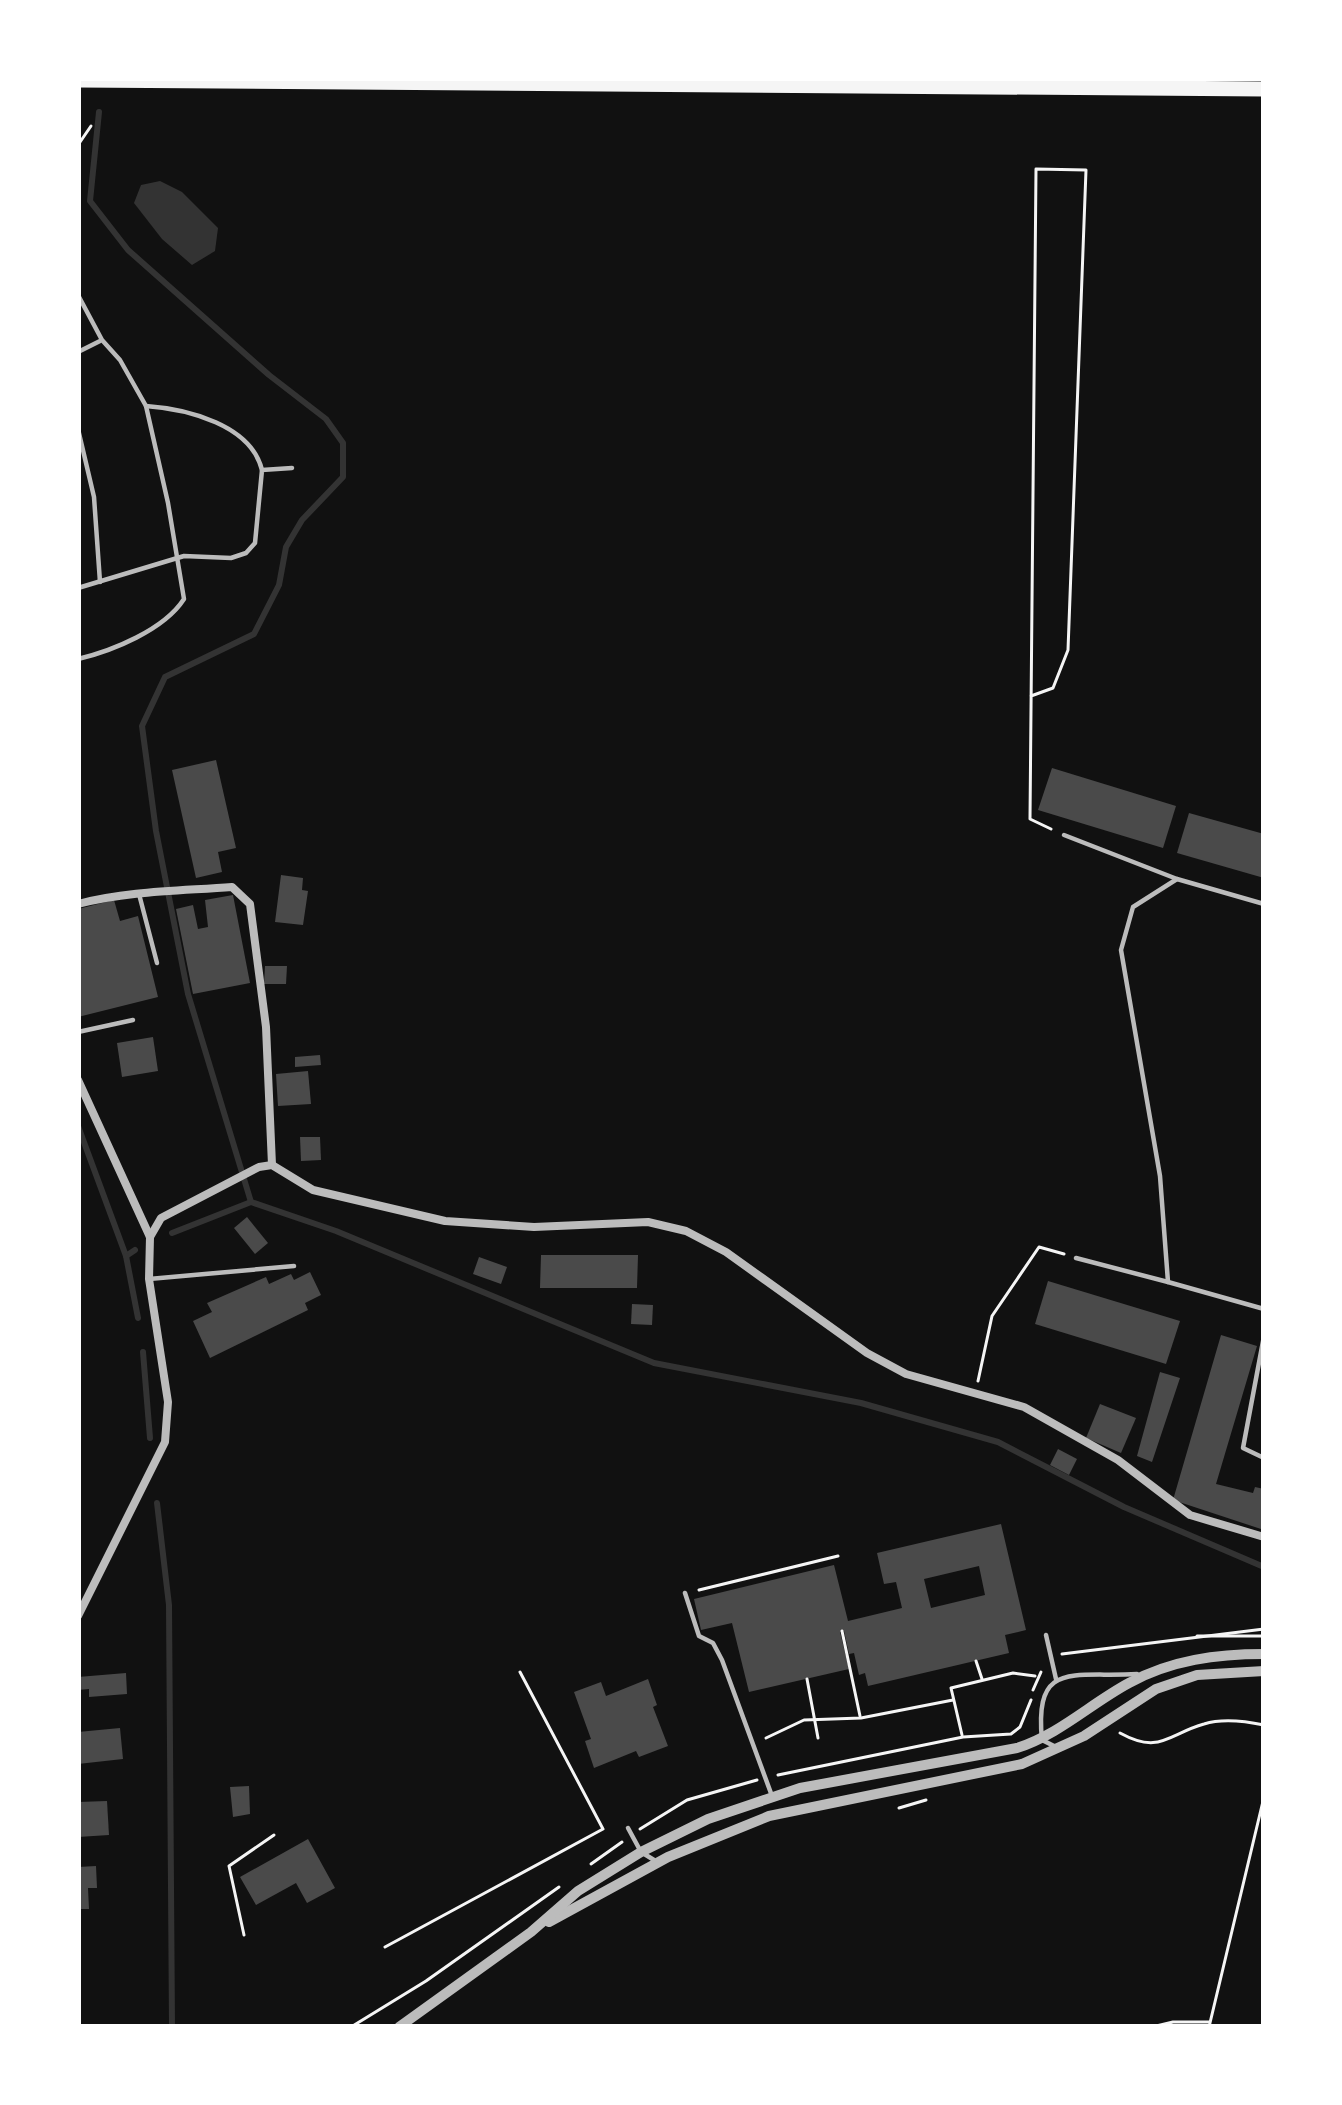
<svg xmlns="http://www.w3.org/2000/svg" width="1342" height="2105" viewBox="0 0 1342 2105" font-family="'Roboto Serif',serif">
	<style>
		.water { fill: #333 }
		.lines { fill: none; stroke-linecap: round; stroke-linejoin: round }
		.stream { stroke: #333; stroke-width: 6 }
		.building { fill: #4a4a4a; fill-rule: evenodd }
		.path { stroke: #f5f5f5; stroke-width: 3 }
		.service { stroke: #bcbcbc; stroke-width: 4.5 }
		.minor { stroke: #bcbcbc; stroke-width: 8 }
		.tertiary { stroke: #bcbcbc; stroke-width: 10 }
		.motorway { stroke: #f5f5f5; stroke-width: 15 }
	</style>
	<rect width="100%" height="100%" fill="#111"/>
	<polygon class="water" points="160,181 182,192 218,228 215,251 192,265 162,239 134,203 141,185"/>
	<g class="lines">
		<g class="stream">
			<polyline points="99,112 90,201 128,250 269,375 326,419 343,443 343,477 302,520 286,547 279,585 254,634 165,677 142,726 156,831 188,994 251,1202"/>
			<polyline points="78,1126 126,1256 135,1250"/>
			<polyline points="172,1233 251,1202 336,1231 654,1363 861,1403 998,1442 1124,1507 1264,1567"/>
			<polyline points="126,1256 138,1318"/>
			<polyline points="143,1352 150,1438"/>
			<polyline points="157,1503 169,1605 172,2027"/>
		</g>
	</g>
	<g class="building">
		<polygon points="216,760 236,848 218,852 222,872 196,878 172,770"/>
		<polygon points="1052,768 1176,806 1163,848 1038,810"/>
		<polygon points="1189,813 1264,834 1264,878 1177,853"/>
		<polygon points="281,875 303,878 302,890 308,891 303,925 275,922"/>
		<polygon points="233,895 250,983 193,994 176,909 193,905 198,929 208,927 205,900"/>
		<polygon points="114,900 120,921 138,916 158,997 78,1017 78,909"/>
		<polygon points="265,966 287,966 286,984 264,984"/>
		<polygon points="153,1037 158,1071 122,1077 117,1043"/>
		<polygon points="320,1055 321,1065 295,1067 295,1057"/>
		<polygon points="308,1071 311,1104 278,1106 276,1074"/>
		<polygon points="300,1137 320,1137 321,1160 301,1161"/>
		<polygon points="247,1217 268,1243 255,1254 234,1228"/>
		<polygon points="541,1255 638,1255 637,1288 540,1288"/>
		<polygon points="479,1257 507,1267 501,1284 473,1274"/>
		<polygon points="310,1272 321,1295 305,1303 308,1310 210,1358 193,1321 212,1312 207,1303 266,1277 269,1284 291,1274 294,1280"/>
		<polygon points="1048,1281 1180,1321 1166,1364 1035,1324"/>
		<polygon points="632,1304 653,1305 652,1325 631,1324"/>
		<polygon points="1221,1335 1257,1346 1216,1484 1253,1493 1255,1487 1264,1489 1264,1530 1173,1500"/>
		<polygon points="1160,1372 1180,1378 1152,1462 1137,1456"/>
		<polygon points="1100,1404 1136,1418 1121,1453 1086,1438"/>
		<polygon points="1058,1449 1077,1459 1069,1475 1050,1465"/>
		<path d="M 1001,1524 L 1026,1630 L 1005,1635 L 1009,1653 L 868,1686 L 865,1673 L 859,1675 L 854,1653 L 849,1654 L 844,1631 L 840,1632 L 849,1669 L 749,1692 L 732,1623 L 701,1630 L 694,1599 L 834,1565 L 848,1621 L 902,1608 L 896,1582 L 884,1584 L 877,1553 ZM 979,1566 L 985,1595 L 931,1608 L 924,1579 Z"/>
		<polygon points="126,1673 127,1694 89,1697 89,1689 78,1690 78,1677"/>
		<polygon points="648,1679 657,1705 653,1707 668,1746 639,1757 636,1751 594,1768 585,1741 591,1739 574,1692 601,1682 606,1696"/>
		<polygon points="120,1728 123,1759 78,1764 78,1732"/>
		<polygon points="249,1786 250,1814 233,1817 230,1787"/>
		<polygon points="107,1801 109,1835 78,1837 78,1802"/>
		<polygon points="308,1839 335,1888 307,1903 296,1883 256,1905 240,1877"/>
		<polygon points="96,1866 97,1888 88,1888 89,1909 78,1909 78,1867"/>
	</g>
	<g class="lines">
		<g class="path">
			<polyline points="78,145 91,126"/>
			<polyline points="1031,696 1053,688 1068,650 1086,170 1036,169 1030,819 1051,829"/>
			<polyline points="978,1381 992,1316 1039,1247 1064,1254"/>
			<polyline points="699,1590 838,1556"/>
			<polyline points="842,1631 860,1716"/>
			<polyline points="1197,1636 1264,1636"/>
			<polyline points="1062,1654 1264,1629"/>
			<polyline points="976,1661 982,1679"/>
			<polyline points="807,1679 818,1738"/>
			<polyline points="1033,1690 1041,1672"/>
			<path d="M 1120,1733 C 1160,1755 1168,1734 1204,1724 C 1223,1718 1245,1721 1264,1725"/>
			<polyline points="962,1735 951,1688 1013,1673 1035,1676"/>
			<polyline points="766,1738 804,1720 861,1718 953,1700"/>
			<polyline points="778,1775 963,1737 1011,1734 1020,1727 1031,1700"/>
			<polyline points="899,1808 926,1800"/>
			<polyline points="640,1829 687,1800 757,1780"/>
			<polyline points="591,1864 622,1842"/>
			<polyline points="244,1935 229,1866 274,1835"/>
			<polyline points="385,1947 603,1829 520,1672"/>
			<polyline points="351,2027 426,1981 559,1887"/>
			<polyline points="1152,2027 1173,2022 1209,2022"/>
			<polyline points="1209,2027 1264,1797"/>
		</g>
		<g class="service">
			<path d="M 78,295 L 102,340 L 120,360 L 146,406 L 168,503 L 184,599 C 164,630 112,651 78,659"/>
			<polyline points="78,352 100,341"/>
			<path d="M 146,406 C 188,409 251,425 262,470"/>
			<polyline points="78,429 94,497 100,582"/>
			<polyline points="78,588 184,556 231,558 246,553 255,543 262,470 292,468"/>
			<polyline points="1064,835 1177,879 1264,904"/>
			<polyline points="1177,879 1133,907 1121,950 1160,1176 1168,1282 1264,1309"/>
			<polyline points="139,894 157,963"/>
			<polyline points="78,1032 133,1020"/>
			<polyline points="1076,1258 1168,1282"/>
			<polyline points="149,1279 294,1266"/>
			<polyline points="1264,1336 1243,1448 1264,1458"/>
			<polyline points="685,1593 699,1636 713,1643 722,1660 772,1796"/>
			<polyline points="1046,1635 1056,1679"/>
			<path d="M 1054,1746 L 1042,1740 C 1034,1659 1074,1678 1137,1674"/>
			<polyline points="628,1828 641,1852 654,1860"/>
		</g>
		<g class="minor">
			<path d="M 78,904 C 128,891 180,891 232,887 L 250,904 L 266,1027 L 272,1165"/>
			<polyline points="78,1080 150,1237 149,1279 168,1402 165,1442 78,1616"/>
			<polyline points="150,1237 161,1218 259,1167 272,1165 313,1190 445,1221 534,1227 648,1222 686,1231 726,1252 867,1353 906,1374 1024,1407 1118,1460 1190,1515 1264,1537"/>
		</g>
		<g class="tertiary">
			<polyline points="549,1922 668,1857 769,1816 1022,1764 1084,1736 1156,1689 1197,1675 1264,1671"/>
			<path d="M 399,2027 L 531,1932 L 578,1891 L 641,1852 L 708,1819 L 800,1788 L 1017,1748 C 1060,1734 1090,1704 1129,1683 C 1171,1660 1217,1654 1264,1654"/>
		</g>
		<polyline class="motorway" points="78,80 1264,89"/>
	</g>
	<rect width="1342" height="2105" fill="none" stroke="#ffffff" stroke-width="162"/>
</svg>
